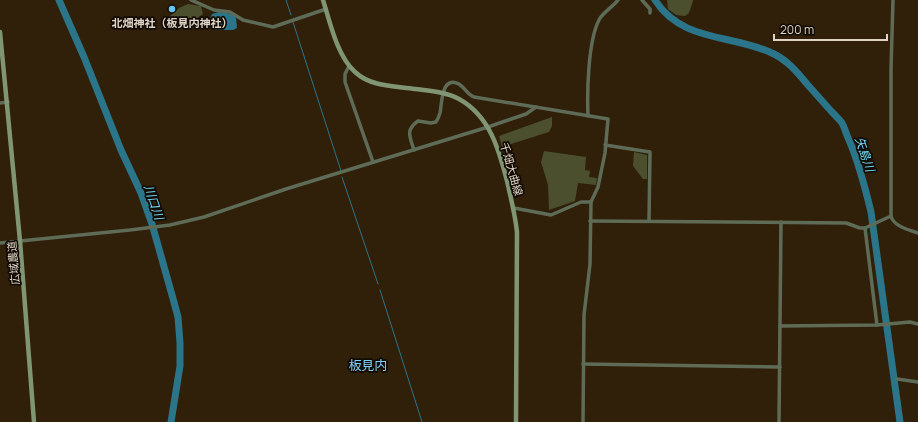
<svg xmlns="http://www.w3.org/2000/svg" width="918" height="422" viewBox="0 0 918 422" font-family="Manrope,'Noto Sans JP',sans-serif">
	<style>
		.green { fill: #4b4f2d }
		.water { fill: #2a758a }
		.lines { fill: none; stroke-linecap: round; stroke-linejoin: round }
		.stream { stroke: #2a758a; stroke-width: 1 }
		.river { stroke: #2a758a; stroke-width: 7 }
		.street { stroke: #5e6c57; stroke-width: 3.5 }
		.secondary { stroke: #7f9574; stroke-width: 4.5 }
		.poi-dot { fill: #68c4f0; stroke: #120b04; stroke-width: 1.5 }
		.labels { text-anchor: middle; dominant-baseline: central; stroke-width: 3.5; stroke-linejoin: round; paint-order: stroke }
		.poi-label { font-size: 11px; font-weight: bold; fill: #dfd4c7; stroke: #120b04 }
		.street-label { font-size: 11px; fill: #dfd4c7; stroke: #120b04 }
		.water-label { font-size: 12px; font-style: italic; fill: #70dcfc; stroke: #120b04 }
		.quarter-label { font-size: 13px; fill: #7dd0fa; stroke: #120b04 }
	</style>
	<rect width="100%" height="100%" fill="#301f09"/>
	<g class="green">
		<polygon points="667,0 693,0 693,1 689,13 685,16 676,15 668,9"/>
		<polygon points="188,4 201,6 203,14 181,29 175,28 170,24 169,17 179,8"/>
		<polygon points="552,117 552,126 549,132 502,147 499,136"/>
		<polygon points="544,151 586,157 585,170 590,171 589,177 597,178 596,185 578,183 575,201 549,210 548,185 541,162"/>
		<polygon points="634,152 647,155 647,179 643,179 633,166"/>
	</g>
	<polygon class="water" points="219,12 233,14 236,18 237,28 233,30 214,30 209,21 212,14"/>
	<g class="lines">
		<g class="stream">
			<polyline points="286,0 291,15"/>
			<polyline points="293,22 341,171"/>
			<polyline points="342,177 378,284"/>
			<polyline points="380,290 422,422"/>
		</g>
		<g class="river">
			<polyline points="59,0 84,57 121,150 141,193 152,224 172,295 178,317 180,343 180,366 171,422"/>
			<path d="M 655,0 C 682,43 734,34 774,54 C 788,61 797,72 807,84 C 815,93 823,102 831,111 C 835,115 839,119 842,123 C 845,128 846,134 849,140 C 859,163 865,187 871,212 L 900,422"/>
		</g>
		<g class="street">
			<polyline points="191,0 214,10 230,12 243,20 273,27 326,9"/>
			<polyline points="642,0 650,9 650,13"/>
			<path d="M 893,0 L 891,69 L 891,216 C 893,226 909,230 918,233"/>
			<polyline points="349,66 345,74 345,82 373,162"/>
			<polyline points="0,103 8,102"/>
			<path d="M 588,116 C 587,92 588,41 599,20 C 603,12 613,7 618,0"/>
			<polyline points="605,145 650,152 649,221"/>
			<path d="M 414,150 C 410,137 405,130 418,121 L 431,123 L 436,122 C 438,119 439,116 440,113 C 442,104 441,75 459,84 C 465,88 467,94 474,97 L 608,119 L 605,153 L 598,187 L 591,202 L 590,264 L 584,315 L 583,422"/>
			<polyline points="514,208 551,215 581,202 591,202"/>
			<polyline points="590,221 846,223 860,228 865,228 891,216"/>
			<polyline points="865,228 877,325"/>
			<polyline points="0,243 130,230 170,225 204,217 286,189 488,127 526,114 536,107"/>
			<polyline points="780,326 877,325 910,322 918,324"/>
			<polyline points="583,364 780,367"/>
			<polyline points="897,379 918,382"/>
			<polyline points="779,422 781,222"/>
		</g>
		<g class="secondary">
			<path d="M 323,0 C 330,22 337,56 355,72 C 371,87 395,86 415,89 C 430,91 446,92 459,99 C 490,116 499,150 507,181 C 511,198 515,214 517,232 L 516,422"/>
			<polyline points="0,32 20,241 34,422"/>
		</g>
	</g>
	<circle class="poi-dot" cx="172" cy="9" r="4"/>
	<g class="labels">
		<g class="poi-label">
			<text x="172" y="22">北畑神社（板見内神社）</text>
		</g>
		<g class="street-label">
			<text transform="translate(512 169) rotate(74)">千畑大曲線</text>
			<text transform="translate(13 263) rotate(-95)">広域農道</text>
		</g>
		<g class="water-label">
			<text transform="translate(865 154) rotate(71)">矢島川</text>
			<text transform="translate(154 202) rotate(71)">川口川</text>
		</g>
		<g class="quarter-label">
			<text x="368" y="365">板見内</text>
		</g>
	</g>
	<path d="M774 34v6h113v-6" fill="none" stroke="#dfd4c7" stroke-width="2"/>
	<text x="780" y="34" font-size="12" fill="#dfd4c7" stroke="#120b04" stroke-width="3" paint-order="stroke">200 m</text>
</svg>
